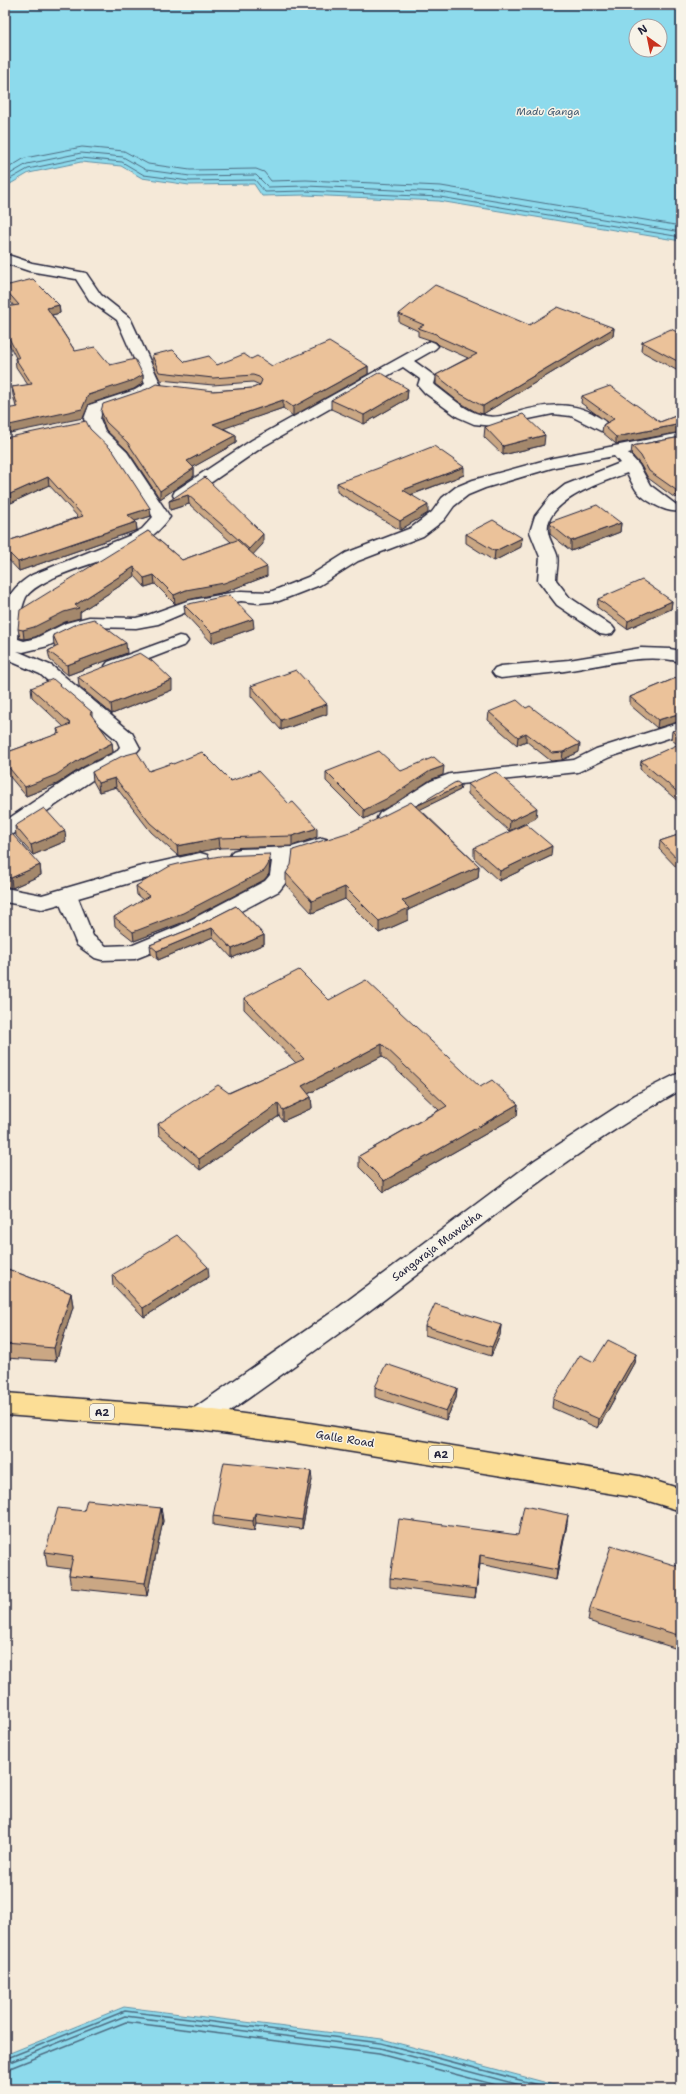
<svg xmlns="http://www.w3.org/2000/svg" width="686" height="2094" viewBox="0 0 686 2094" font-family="'Shantell Sans',sans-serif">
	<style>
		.water { fill: #8ddaec; stroke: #6290a5; fill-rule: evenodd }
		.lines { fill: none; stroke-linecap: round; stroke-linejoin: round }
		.shore-far1 { stroke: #4d6c82; stroke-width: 1 }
		.shore { stroke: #4d6c82; stroke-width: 1.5 }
		.minor-casing { stroke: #22223b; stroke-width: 3 }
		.highway-casing { stroke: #22223b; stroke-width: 3 }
		.minor { fill: #f7f3e8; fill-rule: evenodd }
		.highway { fill: #fcde96; fill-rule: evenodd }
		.wall { fill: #caa784; stroke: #22223b }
		.shaded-wall { fill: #a4886c; stroke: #22223b }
		.building { fill: #ebc29a; stroke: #22223b }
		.labels { text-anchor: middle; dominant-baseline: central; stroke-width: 3; stroke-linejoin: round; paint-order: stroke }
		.far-water-label { font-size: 10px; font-style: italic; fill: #425970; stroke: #f7f3e8 }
		.shield { fill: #f7f3e8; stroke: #62616f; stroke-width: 1 }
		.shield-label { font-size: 10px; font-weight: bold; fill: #22223b }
		.street-label { font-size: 11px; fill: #22223b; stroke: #f7f3e8 }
	</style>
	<rect width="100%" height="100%" fill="#f5e9d8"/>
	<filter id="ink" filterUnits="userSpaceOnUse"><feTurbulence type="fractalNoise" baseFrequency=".025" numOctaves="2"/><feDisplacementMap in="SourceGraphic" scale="8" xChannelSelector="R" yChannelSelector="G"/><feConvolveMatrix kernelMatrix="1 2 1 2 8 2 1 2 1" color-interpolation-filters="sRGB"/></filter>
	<g filter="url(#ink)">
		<g class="water">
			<path d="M 5,5 L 681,5 L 681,241 L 439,201 L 305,195 L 262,196 L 254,184 L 189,185 L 142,178 L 121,166 L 81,162 L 29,173 L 5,187 ZM 636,26 L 660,26 L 660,50 L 636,50 Z"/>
			<polygon points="124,2007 382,2039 570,2089 5,2089 5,2055"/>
		</g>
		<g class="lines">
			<g class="shore-far1">
				<polyline points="5,170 25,158 82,147 124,151 148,164 190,170 256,169 264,172 271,181 306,180 441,186 681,226"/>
				<polyline points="5,177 27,164 81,153 123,157 146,170 190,176 256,175 268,187 306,186 440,192 681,232"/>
				<polyline points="5,182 28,169 81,158 122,162 144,175 189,181 255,180 265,192 305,191 440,197 681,237"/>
			</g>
			<g class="shore">
				<polyline points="5,2059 125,2011 381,2043 554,2089"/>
				<polyline points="5,2064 125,2016 380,2048 535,2089"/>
				<polyline points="5,2070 126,2022 379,2054 511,2089"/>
			</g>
			<defs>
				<g id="minor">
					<path d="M 5,254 L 32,263 L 86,273 L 101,295 L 130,318 L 161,385 L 147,396 L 102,411 L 100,419 L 105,431 L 127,452 L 170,517 C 145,554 92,560 53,578 C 44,583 32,588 26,597 C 20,610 19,626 18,639 L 24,641 L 36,638 L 66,623 L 89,617 L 136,618 L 148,615 L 187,601 L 241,591 L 270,592 L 308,577 L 346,553 L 411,528 L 432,512 L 442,498 L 456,487 L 473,480 L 553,458 L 681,433 L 681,443 L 628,453 L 639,465 L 650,485 L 679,507 L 677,511 C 666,513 642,499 636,490 C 632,484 630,478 627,473 C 605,481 543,501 548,532 C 549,540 555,548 557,555 C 559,562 556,572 556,580 L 569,597 L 612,626 L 615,630 L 612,634 L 606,635 L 600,634 L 557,605 L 538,580 L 540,557 L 530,532 L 535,516 L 550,497 L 565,485 L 620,463 L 614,456 L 555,467 L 485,488 L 468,495 L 454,506 L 444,520 L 423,536 L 358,561 L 320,585 L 279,601 L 259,603 L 241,601 L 191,610 L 158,624 L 136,628 L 90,627 L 78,631 L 48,646 L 23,652 L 17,651 L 52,666 L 132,733 L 140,748 L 130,760 L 98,776 L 12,835 L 5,836 L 5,821 L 84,768 L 116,752 L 120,747 L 117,740 L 40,674 L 10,661 L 5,662 L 5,607 C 10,591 19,583 32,575 L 131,535 L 142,529 L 153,517 L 115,458 L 92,436 L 84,419 L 89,405 L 135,390 L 145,384 L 117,320 L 90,301 L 76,279 L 29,271 L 5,263 Z"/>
					<path d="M 430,341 L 435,343 L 438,346 L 435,349 L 414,361 L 436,377 L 434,384 L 436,386 C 450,396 465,411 482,415 C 494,419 506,415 518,412 C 542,405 568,401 592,413 C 598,417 605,420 609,426 L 607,429 L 601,431 L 571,416 L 553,414 L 494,426 L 474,424 L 458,417 L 425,393 L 418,385 L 420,379 L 403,367 L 264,446 L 187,499 L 175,499 L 173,495 L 175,491 L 252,440 Z"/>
					<polygon points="179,636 185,637 188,641 185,645 120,670 114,671 108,670 105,666 108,662"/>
					<path d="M 641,648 L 670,649 L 681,651 L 681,662 C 645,653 608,664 571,670 C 548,674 524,675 501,678 L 495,676 L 492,672 L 495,668 L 501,666 L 569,660 Z"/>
					<polygon points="681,722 681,734 610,757 578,772 460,784 445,789 394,823 387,824 380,823 377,818 380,813 431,781 450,774 574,760 596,749"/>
					<polygon points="322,838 329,840 332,845 329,850 292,861 290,877 279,891 193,936 135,959 102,960 95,958 77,945 60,904 42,909 5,902 5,888 42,895 138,867 200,853 207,855 210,860 207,865 140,880 78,898 93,936 106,946 133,945 179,926 265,881 270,875 272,861 240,863 233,861 230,856 233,851 240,849 292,847"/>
					<path d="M 681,1072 L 681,1090 C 575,1149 481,1226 385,1299 C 327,1343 267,1385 208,1427 L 199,1430 L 190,1427 L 186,1419 L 190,1411 L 335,1310 L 535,1160 L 635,1095 Z"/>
				</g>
				<polygon id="highway" points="5,1393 199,1408 297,1421 639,1476 681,1489 681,1511 639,1498 297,1443 199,1430 5,1415"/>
			</defs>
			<use href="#minor" class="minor-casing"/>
			<use href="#highway" class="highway-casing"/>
			<use href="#minor" class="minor"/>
			<use href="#highway" class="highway"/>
		</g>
		<g class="wall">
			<polygon points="5,286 59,305 60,313 52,315 75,351 110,365 143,375 143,383 134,389 89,404 83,418 16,407 13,395 12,387 28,385 16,367 15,358 16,358 5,336 5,307 14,306 5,295"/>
			<polygon points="399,314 529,325 614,328 613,336 483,414 476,412 459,402 436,384 436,375 468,358 439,345 436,342 418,336 418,331 399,322"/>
			<polygon points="681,334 681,370 678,371 641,351 642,342"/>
			<polygon points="152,355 185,362 217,365 251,359 272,366 368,366 368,374 293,416 283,408 223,428 236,435 236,443 193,467 194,468 194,476 160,499 128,451 106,430 102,419 101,411 213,391 253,388 260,385 253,382 213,385 160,380 152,363"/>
			<polygon points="408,389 407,399 364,424 331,409 331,400"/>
			<polygon points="582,396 660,422 681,414 681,432 616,444 602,432 603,425 607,422 581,403"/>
			<polygon points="485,427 544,445 503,455 484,437"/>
			<polygon points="90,429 151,516 135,521 136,522 137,530 19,571 5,556 5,542 78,517 49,485 11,503 5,499 5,438"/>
			<polygon points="681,437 681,495 675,498 648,478 640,464 631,454 632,446"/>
			<polygon points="464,475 411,495 428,513 400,530 337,492 337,483"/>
			<polygon points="205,477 263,544 253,554 267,576 225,592 187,600 175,604 155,584 145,587 135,576 80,612 80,618 65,622 35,637 24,639 20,638 18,629 148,531 182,560 231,542 189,504 170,510"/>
			<polygon points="550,522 621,523 620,532 571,551 550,534"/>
			<polygon points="466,534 521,547 494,561 466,543"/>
			<polygon points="598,599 672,601 671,609 627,629 597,607"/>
			<polygon points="184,605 254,628 212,643 185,614"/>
			<polygon points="53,635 127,653 68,675 50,660 48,651 55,647 54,645"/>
			<polygon points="681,676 681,721 657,728 630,705 630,697"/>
			<polygon points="78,677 172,690 112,714 79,686"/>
			<polygon points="251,686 327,714 281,730 251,696"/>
			<polygon points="31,688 92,712 92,717 112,743 113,752 83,767 57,784 26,796 5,771 5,753 58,734 57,729 64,727 32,697"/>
			<polygon points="489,712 579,752 562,760 551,761 526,741 517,745 488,720"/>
			<polygon points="681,728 681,812 678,809 679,802 640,769 641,761 678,745 671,739 672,731"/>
			<polygon points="173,764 231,781 317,837 292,846 220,848 178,856 151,832 116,787 99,792 93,781 92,772 149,771"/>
			<polygon points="401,771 443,775 430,780 394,804 364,819 326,781 326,772"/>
			<polygon points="468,784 536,818 509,831 468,794"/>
			<polygon points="461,785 460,790 420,809 479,866 478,878 408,910 408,920 379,933 345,899 312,913 286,885 286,873 353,831 416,806"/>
			<polygon points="15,826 66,841 33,855 16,836"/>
			<polygon points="681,834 681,872 659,849 660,841"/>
			<polygon points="5,837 40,865 41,875 12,888 8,887 5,883"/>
			<polygon points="474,848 551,856 499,881 474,858"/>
			<polygon points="270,863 269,874 264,880 184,922 134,941 115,926 114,917 143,900 137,895 136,886"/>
			<polygon points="236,906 264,935 264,944 232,958 213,937 158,960 151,954 150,945 193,928"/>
			<polygon points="244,998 329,1000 480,1087 518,1104 517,1116 384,1192 359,1167 359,1156 439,1110 382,1056 308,1094 311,1097 312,1108 283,1121 279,1116 200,1170 159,1135 158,1124 296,1063 244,1009"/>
			<polygon points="5,1268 71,1293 73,1307 56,1361 5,1358"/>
			<polygon points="112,1275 209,1277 144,1317 113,1285"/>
			<polygon points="501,1325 500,1335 491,1356 425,1335 425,1326"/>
			<polygon points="636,1354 634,1363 598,1428 552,1408 553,1399 594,1362"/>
			<polygon points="375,1387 457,1388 456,1398 446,1420 375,1397"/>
			<polygon points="312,1480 302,1529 256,1523 254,1531 213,1525 213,1516"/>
			<polygon points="161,1508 163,1521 147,1596 71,1588 69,1575 70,1569 47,1566 45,1552 84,1511"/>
			<polygon points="567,1524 556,1580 480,1564 475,1598 390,1587 390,1578 518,1535"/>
			<polygon points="681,1567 681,1650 588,1621 590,1608"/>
		</g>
		<g class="shaded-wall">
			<polygon points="59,305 60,313 48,316 47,308"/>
			<polygon points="614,328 613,336 483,414 483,406"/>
			<polygon points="681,361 681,370 678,371 679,362"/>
			<polygon points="368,366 368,374 293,416 293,407"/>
			<polygon points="143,375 143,383 134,389 89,404 83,418 5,434 5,426"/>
			<polygon points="408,389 407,399 364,424 364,415"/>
			<polygon points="283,400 283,408 214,432 213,424"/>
			<polygon points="681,424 681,432 616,444 616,437"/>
			<polygon points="236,435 236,443 188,470 187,461"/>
			<polygon points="545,435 544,445 503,455 503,446"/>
			<polygon points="464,467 464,475 402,498 403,490"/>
			<polygon points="194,468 194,476 160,499 160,491"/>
			<polygon points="48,477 49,485 11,503 10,494"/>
			<polygon points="681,488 681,495 675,498 676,490"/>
			<polygon points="188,495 189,504 170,510 169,501"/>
			<polygon points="428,505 428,513 400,530 400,521"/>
			<polygon points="150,508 151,516 129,523 128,515"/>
			<polygon points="136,522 137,530 19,571 18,562"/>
			<polygon points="621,523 620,532 571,551 571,541"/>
			<polygon points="263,534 263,544 249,559 249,549"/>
			<polygon points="522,538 521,547 494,561 495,551"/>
			<polygon points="134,567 135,576 80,612 80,618 65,622 35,637 24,639 23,630 75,605"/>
			<polygon points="267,567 267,576 225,592 187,600 175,604 174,595 186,590"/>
			<polygon points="154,575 155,584 145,587 144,578"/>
			<polygon points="672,601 671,609 627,629 628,621"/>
			<polygon points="253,619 254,628 212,643 212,633"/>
			<polygon points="126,643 127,653 68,675 67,665"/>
			<polygon points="172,680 172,690 112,714 111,704"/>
			<polygon points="327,704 327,714 281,730 281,720"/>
			<polygon points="681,713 681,721 657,728 658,720"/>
			<polygon points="526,733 526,741 517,745 518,737"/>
			<polygon points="112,743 113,752 83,767 57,784 26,796 25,787"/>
			<polygon points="580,744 579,752 562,760 563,752"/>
			<polygon points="444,766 443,775 430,780 394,804 364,819 364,810 430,771"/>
			<polygon points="115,778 116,787 99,792 98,783"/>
			<polygon points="461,785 460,790 411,814 411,808"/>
			<polygon points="537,808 536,818 509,831 510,821"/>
			<polygon points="317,828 317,837 292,846 292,836"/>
			<polygon points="65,831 66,841 33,855 31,845"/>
			<polygon points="219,838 220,848 178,856 177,846"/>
			<polygon points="552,846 551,856 499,881 500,871"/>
			<polygon points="270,854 270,863 269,874 264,880 184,922 134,941 133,932"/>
			<polygon points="40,865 41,875 12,888 11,878"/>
			<polygon points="479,866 478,878 408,910 408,920 379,933 379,921 402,901"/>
			<polygon points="345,887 345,899 312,913 312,901"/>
			<polygon points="212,928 213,937 158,960 157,951"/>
			<polygon points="264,935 264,944 232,958 232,949"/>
			<polygon points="382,1044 382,1056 302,1097 302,1086"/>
			<polygon points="311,1097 312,1108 283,1121 283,1110"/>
			<polygon points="278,1104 279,1116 200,1170 199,1159"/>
			<polygon points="518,1104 517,1116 384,1192 384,1181"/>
			<polygon points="208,1267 209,1277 144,1317 143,1308"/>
			<polygon points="71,1293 73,1307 56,1361 54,1348"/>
			<polygon points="501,1325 500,1335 491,1356 492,1347"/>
			<polygon points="636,1354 634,1363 598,1428 599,1419"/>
			<polygon points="457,1388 456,1398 446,1420 446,1411"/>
			<polygon points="311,1471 312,1480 302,1529 302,1520"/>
			<polygon points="161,1508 163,1521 147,1596 145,1583"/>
			<polygon points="255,1513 256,1523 254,1531 253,1521"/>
			<polygon points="568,1515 567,1524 556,1580 557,1570"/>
			<polygon points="480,1555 480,1564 475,1598 476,1589"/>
		</g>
		<g class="building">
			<polygon points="33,279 59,305 47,308 75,351 95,347 110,365 135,359 143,375 134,380 88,395 82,409 5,426 5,409 18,407 12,387 32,384 15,358 19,358 5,330 5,307 19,305 5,289 5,286"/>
			<polygon points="435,285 529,325 558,307 614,328 483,406 477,403 459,393 436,375 477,354 439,337 436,334 418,328 424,325 399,314"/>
			<polygon points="671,329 681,334 681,361 679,362 642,342"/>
			<polygon points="329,342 368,366 293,407 283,400 213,424 236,435 187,461 194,468 160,491 128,443 106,422 101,411 103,404 147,389 156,384 213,391 253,388 260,385 262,380 259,377 253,375 213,378 159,372 152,355 173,350 185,362 209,356 217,365 244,354 251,359 257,356 272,366"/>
			<polygon points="380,372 408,389 364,415 331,400"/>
			<polygon points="610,386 660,422 681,414 681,424 616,437 603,425 614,419 582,396"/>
			<polygon points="523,414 545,435 503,446 485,427"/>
			<polygon points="86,421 90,429 113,451 150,508 128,515 136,522 18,562 5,549 5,542 83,516 48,477 10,494 5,491 5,438"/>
			<polygon points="681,437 681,488 676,490 649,471 641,456 632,446"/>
			<polygon points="434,446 464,467 403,490 428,505 400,521 337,483 376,469"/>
			<polygon points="205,477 263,534 249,549 188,495 169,501"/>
			<polygon points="597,505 621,523 571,541 551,525 550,522"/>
			<polygon points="493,520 522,538 495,551 466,534"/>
			<polygon points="148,531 182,560 237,540 267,567 224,583 186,590 174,595 154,575 144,578 134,567 75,605 79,608 64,612 34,627 23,630 18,629 20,610"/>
			<polygon points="642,580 672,601 628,621 598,599"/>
			<polygon points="230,595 253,619 212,633 184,605"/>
			<polygon points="94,619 126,643 67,665 48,651 58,646 53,635 78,623"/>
			<polygon points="140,653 152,661 172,680 111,704 78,677"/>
			<polygon points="296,670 327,704 281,720 251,686"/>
			<polygon points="681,676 681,713 658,720 630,697"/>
			<polygon points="53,679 92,712 90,713 112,743 82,758 56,775 25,787 5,763 5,753 60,733 57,729 71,724 31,688"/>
			<polygon points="517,700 526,708 530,706 580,744 563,752 552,753 526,733 518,737 489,712"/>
			<polygon points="681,728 681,739 672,731"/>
			<polygon points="681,743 681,795 641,761"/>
			<polygon points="379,751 401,771 434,757 444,766 430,771 394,795 364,810 326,772"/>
			<polygon points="137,752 149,771 172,763 173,764 202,752 231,781 258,771 289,804 293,802 317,828 292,836 219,838 177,846 150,823 115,778 98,783 92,772 122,756"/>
			<polygon points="496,772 537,808 510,821 468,784"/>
			<polygon points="457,782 461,785 416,806 454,783"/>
			<polygon points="411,802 479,866 402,901 409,908 379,921 345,887 312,901 286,873 291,865 293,850 353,831"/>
			<polygon points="44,808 65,831 31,845 15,826"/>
			<polygon points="526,824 552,846 500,871 474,848"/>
			<polygon points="12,834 40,865 11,878 7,877 5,875 5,837"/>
			<polygon points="681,834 681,863 660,841"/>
			<polygon points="270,854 268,865 264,871 183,913 133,932 114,917 149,896 136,886 170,866 182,863 220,856"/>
			<polygon points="236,906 264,935 232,949 212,928 157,951 150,945 193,928"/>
			<polygon points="299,970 329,1000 366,980 480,1087 492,1080 518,1104 384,1181 359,1156 447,1106 382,1044 302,1086 311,1097 283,1110 278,1104 199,1159 158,1124 218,1085 229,1093 304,1059 244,998"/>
			<polygon points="177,1235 208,1267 143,1308 112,1275"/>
			<polygon points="5,1268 71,1293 54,1348 5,1344"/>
			<polygon points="435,1304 501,1325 492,1347 425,1326"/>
			<polygon points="608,1340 636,1354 599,1419 553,1399 580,1355 594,1362"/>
			<polygon points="386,1364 457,1388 446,1411 375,1387"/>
			<polygon points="224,1462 311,1471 302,1520 255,1513 253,1521 213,1516"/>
			<polygon points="87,1500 161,1508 145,1583 69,1575 73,1556 45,1552 58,1508 84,1511"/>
			<polygon points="524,1506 568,1515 557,1570 480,1555 476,1589 390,1578 399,1519 518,1535"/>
			<polygon points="611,1546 681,1567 681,1636 590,1608"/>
		</g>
	</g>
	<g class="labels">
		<g class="far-water-label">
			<text x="548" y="111">Madu Ganga</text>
		</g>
		<g class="shield">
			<rect x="90" y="1404" width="24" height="16" rx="3"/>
			<rect x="429" y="1446" width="24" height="16" rx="3"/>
		</g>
		<g class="shield-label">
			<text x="102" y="1412">A2</text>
			<text x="441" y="1454">A2</text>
		</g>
		<g class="street-label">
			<text transform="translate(437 1246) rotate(-37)">Sangaraja Mawatha</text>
			<text transform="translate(345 1439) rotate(9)">Galle Road</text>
		</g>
	</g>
	<rect width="686" height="2094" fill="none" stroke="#f7f3e8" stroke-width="20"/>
	<rect x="10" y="10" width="666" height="2074" fill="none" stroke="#22223b" stroke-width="1.5" filter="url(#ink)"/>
	<g transform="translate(648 38) rotate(327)"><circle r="19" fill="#f7f3e8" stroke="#a29fa3"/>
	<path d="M0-3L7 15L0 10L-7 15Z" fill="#c8321e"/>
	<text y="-6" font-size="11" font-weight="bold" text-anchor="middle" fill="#22223b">N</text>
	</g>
</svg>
